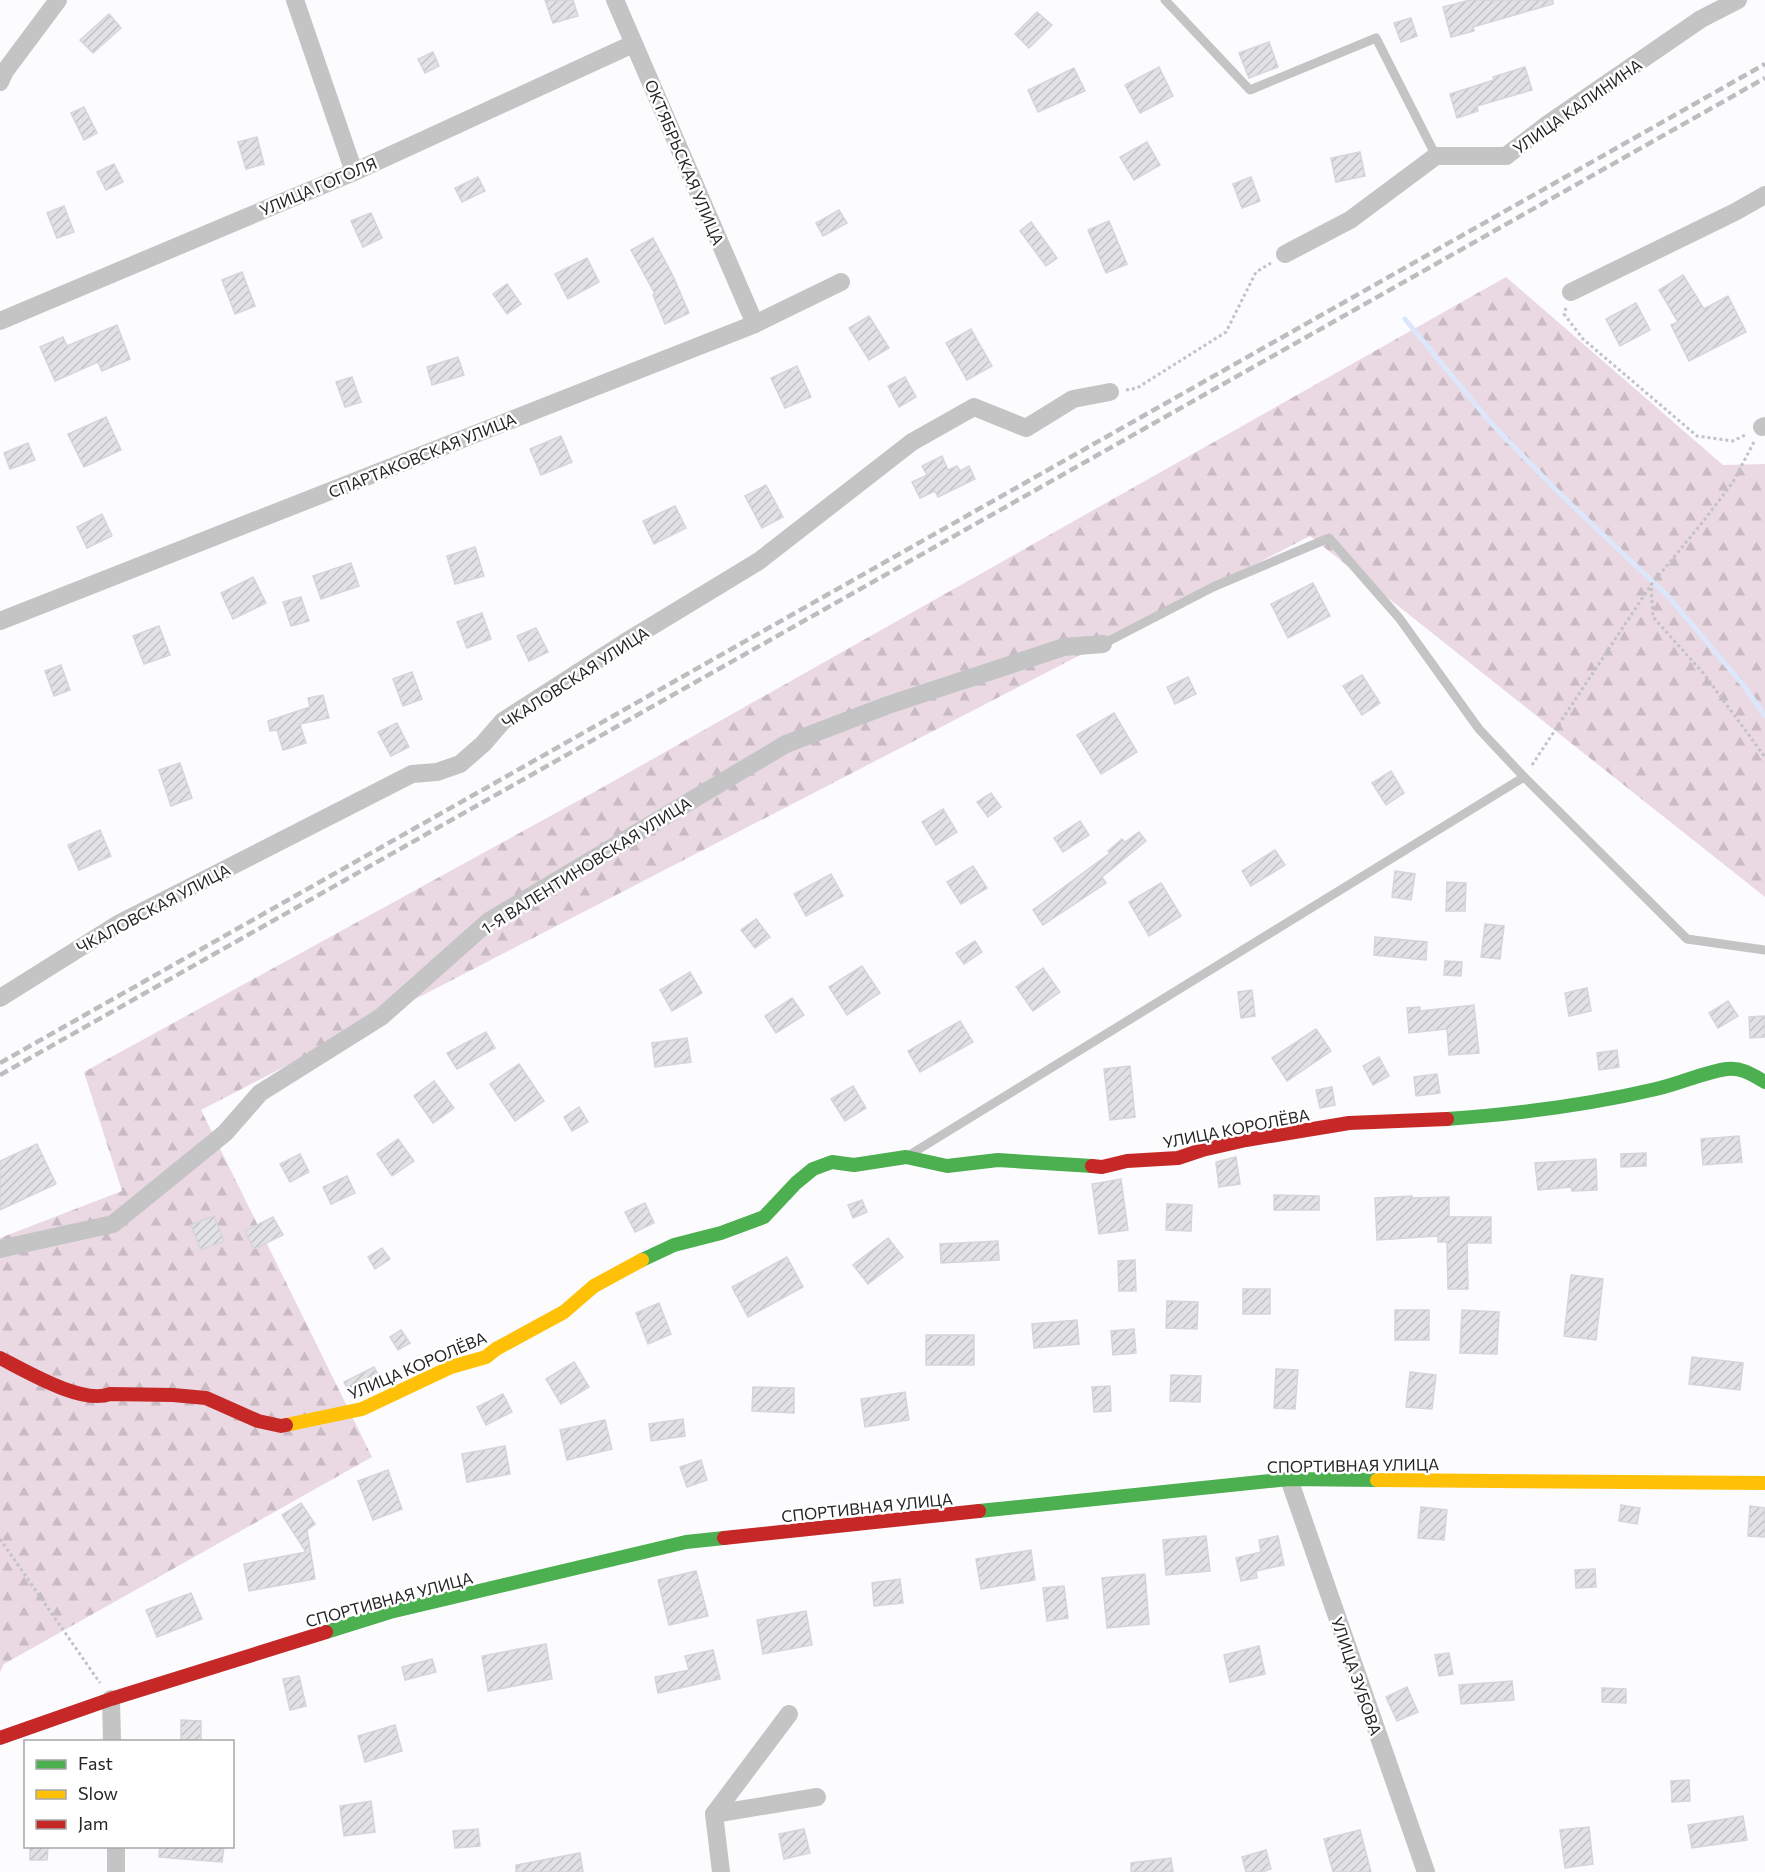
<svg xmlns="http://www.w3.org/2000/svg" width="1765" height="1872" viewBox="0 0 1765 1872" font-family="Commissioner,sans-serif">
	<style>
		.forest { fill: url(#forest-firs) }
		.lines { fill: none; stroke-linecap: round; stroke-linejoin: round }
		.stream { stroke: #dde7fc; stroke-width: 5 }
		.building { fill: url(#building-hatch); stroke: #d6d5d7; stroke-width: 1.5 }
		.path { stroke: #c3c3c4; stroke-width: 3; stroke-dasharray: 3 3; stroke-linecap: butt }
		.lane { stroke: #c4c4c4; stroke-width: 9 }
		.street { stroke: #c4c4c4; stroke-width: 18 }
		.fast { stroke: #4caf50; stroke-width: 14 }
		.slow { stroke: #ffc107; stroke-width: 14 }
		.jam { stroke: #c62828; stroke-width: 14 }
		.rail { stroke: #bdbdbe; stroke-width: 4.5; stroke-dasharray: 9 4.5; stroke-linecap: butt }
		.labels { text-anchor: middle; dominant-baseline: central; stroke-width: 5; stroke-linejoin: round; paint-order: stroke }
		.street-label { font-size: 16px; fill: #252426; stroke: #fff }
	</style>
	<defs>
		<pattern id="forest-firs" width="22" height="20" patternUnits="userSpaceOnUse" patternTransform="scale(1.5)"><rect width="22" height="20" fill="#ead9e3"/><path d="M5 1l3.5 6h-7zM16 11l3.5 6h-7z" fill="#c9bac3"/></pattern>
		<pattern id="building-hatch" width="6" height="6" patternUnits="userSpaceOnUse" patternTransform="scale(1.5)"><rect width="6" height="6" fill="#e2e1e3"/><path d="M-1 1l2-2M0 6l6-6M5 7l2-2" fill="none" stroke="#c2c1c3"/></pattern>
	</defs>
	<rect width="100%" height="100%" fill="#fcfbfd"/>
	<polygon class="forest" points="1506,277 1723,465 1765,464 1765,897 1310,536 201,1110 372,1457 4,1664 0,1672 0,1238 122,1191 84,1072 596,791"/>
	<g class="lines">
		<polyline class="stream" points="1405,319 1490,422 1559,493 1668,596 1744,686 1765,716"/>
	</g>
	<g class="building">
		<polygon points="545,0 573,0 578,16 553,23"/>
		<polygon points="1470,0 1553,0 1553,4 1473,27 1474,31 1451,37 1443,7"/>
		<polygon points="1037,12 1052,25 1029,48 1015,34"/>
		<polygon points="109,14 121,28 93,53 80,40"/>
		<polygon points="1411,18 1417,36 1401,42 1394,23"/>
		<polygon points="1269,42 1278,67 1249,78 1239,53"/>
		<polygon points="433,52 439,66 425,73 418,59"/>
		<polygon points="1159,67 1173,96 1140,113 1125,85"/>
		<polygon points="1525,67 1532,90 1477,106 1478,111 1457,118 1450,94 1494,80 1493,77"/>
		<polygon points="1074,68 1085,91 1038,112 1028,90"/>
		<polygon points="84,107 97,133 84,140 71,113"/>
		<polygon points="257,137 264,164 246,169 238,142"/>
		<polygon points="1147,142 1160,165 1134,180 1120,157"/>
		<polygon points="1360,152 1365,176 1336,182 1331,158"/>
		<polygon points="114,164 123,182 106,190 97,172"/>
		<polygon points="478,177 485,191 462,202 455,188"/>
		<polygon points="1251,177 1260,201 1242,208 1233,184"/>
		<polygon points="64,206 74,232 57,238 47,213"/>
		<polygon points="839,210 847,223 823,236 816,223"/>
		<polygon points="371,213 382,238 363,247 351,221"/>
		<polygon points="1109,221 1127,264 1106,273 1088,230"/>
		<polygon points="1031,222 1057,258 1046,266 1020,231"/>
		<polygon points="653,238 673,276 689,313 665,324 653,295 655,294 631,250"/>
		<polygon points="587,258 599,282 568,299 555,274"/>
		<polygon points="242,272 255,306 235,314 222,280"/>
		<polygon points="1683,275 1704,309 1728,296 1746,332 1689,361 1671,325 1678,322 1659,290"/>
		<polygon points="507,284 521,304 507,314 493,294"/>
		<polygon points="1636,303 1650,330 1620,346 1606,319"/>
		<polygon points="869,316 889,348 869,360 849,328"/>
		<polygon points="117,325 130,359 102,371 98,362 55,381 40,347 63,337 67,346"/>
		<polygon points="971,329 992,366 967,380 946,343"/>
		<polygon points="458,357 464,375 432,385 427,367"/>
		<polygon points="797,366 811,397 785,408 771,378"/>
		<polygon points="352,377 361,402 345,407 336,382"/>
		<polygon points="905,377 916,397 899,407 888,386"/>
		<polygon points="106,417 121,450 84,467 68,434"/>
		<polygon points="561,436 572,462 541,475 530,449"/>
		<polygon points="28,443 35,460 10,469 4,453"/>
		<polygon points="942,456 948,470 957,466 960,471 969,466 975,479 938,497 935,491 920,498 912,482 927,475 922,466"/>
		<polygon points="766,485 783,517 762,528 745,496"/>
		<polygon points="675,506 686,528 654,544 643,521"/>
		<polygon points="102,514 112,536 87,548 77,527"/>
		<polygon points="475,547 484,576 455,584 447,556"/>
		<polygon points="351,563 359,586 321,599 313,576"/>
		<polygon points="253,577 266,603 233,619 221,593"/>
		<polygon points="1313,583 1330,616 1288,638 1271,604"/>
		<polygon points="301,597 309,621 291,626 283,602"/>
		<polygon points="482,613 491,639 467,648 457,622"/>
		<polygon points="159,626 170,655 144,664 133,636"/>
		<polygon points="536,628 548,652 529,661 517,636"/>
		<polygon points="61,665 70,690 54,696 45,671"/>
		<polygon points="412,672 422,699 403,706 393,679"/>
		<polygon points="1362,675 1380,703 1362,715 1343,686"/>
		<polygon points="1188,677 1196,694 1175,704 1167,687"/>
		<polygon points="323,695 329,718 300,724 306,743 283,750 277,730 270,731 268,721 310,707 308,698"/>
		<polygon points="1114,713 1137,752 1101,774 1077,735"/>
		<polygon points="397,723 409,747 391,756 378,732"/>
		<polygon points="180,763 192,798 171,806 159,770"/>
		<polygon points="1391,771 1404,793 1386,805 1372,783"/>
		<polygon points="991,793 1001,807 988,817 977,802"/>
		<polygon points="943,809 957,832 936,845 922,822"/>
		<polygon points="1080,821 1089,835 1063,852 1054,838"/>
		<polygon points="100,830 111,856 79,870 68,845"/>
		<polygon points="1139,832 1146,841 1102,877 1106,883 1043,925 1033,910 1110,853 1108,851 1122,839 1125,842"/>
		<polygon points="1275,850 1285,865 1251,886 1242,871"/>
		<polygon points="973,866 987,888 961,904 947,882"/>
		<polygon points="1395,871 1415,874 1411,900 1392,897"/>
		<polygon points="831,874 843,896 806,916 794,894"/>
		<polygon points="1447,882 1466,883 1465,911 1446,911"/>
		<polygon points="1161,883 1181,916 1149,936 1129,902"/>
		<polygon points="756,919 770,937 755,948 741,930"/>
		<polygon points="1485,924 1504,926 1500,959 1481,957"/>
		<polygon points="1375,937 1427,942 1426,960 1374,955"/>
		<polygon points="975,941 982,952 964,964 956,953"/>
		<polygon points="1445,961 1462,962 1461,976 1444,975"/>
		<polygon points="862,966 880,993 847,1015 829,987"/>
		<polygon points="1043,968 1060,992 1033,1011 1016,987"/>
		<polygon points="690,972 702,993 672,1011 660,990"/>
		<polygon points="1587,988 1591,1011 1569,1016 1565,993"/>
		<polygon points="1252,990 1255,1016 1241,1018 1238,992"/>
		<polygon points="792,998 804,1015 776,1033 765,1016"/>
		<polygon points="1728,1001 1738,1016 1718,1028 1709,1013"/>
		<polygon points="1474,1005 1479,1053 1449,1055 1447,1029 1409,1033 1407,1008 1420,1007 1420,1011"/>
		<polygon points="1765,1016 1765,1037 1750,1038 1749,1017"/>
		<polygon points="960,1021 973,1042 920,1072 908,1051"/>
		<polygon points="1316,1029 1331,1051 1287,1081 1272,1058"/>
		<polygon points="486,1032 495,1048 457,1069 447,1053"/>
		<polygon points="687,1038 691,1062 655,1067 652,1043"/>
		<polygon points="1617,1050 1619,1067 1599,1070 1597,1053"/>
		<polygon points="1379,1057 1389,1076 1373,1085 1363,1066"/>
		<polygon points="519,1064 544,1101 515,1121 490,1084"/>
		<polygon points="1130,1066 1135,1117 1110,1120 1104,1069"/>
		<polygon points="1437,1074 1440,1093 1416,1096 1414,1077"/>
		<polygon points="434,1081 454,1108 433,1123 414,1096"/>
		<polygon points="853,1086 866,1108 845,1121 831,1099"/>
		<polygon points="1332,1087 1335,1105 1320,1108 1316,1090"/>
		<polygon points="579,1107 588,1122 572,1131 564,1117"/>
		<polygon points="1739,1136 1742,1162 1703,1165 1701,1139"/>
		<polygon points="398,1139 414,1161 392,1176 377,1154"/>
		<polygon points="37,1144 56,1184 0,1210 0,1161"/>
		<polygon points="1646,1153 1646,1166 1621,1167 1621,1154"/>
		<polygon points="300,1154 309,1172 290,1182 280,1164"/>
		<polygon points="1236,1157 1240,1184 1219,1187 1216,1162"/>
		<polygon points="1596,1159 1597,1190 1572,1191 1571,1187 1538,1190 1535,1163"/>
		<polygon points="347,1176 355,1193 331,1204 323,1187"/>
		<polygon points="1121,1179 1128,1230 1099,1234 1092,1184"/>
		<polygon points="1274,1195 1319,1196 1319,1210 1274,1210"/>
		<polygon points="1412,1196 1412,1198 1449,1197 1449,1217 1491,1217 1491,1243 1467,1243 1468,1289 1448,1289 1447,1242 1438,1242 1438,1236 1377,1240 1375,1198"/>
		<polygon points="862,1200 867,1212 853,1218 848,1205"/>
		<polygon points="645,1203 654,1223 635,1232 625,1212"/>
		<polygon points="1167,1204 1192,1205 1191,1231 1166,1230"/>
		<polygon points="214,1216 224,1241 201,1250 191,1225"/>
		<polygon points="273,1217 283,1235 254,1249 245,1231"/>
		<polygon points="888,1238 903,1257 868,1284 853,1265"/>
		<polygon points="998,1241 999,1260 941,1263 940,1244"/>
		<polygon points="382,1248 390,1259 375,1269 368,1257"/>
		<polygon points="787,1257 803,1287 748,1317 732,1287"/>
		<polygon points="1135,1260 1136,1291 1119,1291 1118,1261"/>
		<polygon points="1571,1275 1603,1279 1596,1340 1564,1336"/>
		<rect x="1243" y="1289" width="27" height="25"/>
		<polygon points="1167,1301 1198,1302 1197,1329 1166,1328"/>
		<polygon points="659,1303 671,1334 648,1344 636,1313"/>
		<rect x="1395" y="1310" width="34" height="30"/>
		<polygon points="1462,1310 1499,1312 1497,1354 1460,1353"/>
		<polygon points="1077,1320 1079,1344 1034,1348 1032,1324"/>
		<polygon points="1134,1329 1136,1353 1113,1355 1111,1331"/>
		<polygon points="401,1330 410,1343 398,1350 390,1337"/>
		<rect x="926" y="1335" width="48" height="30"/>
		<polygon points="1692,1357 1743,1363 1740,1390 1689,1384"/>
		<polygon points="574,1362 589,1387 561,1404 546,1379"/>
		<polygon points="374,1367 383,1383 352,1397 344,1382"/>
		<polygon points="1276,1369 1298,1370 1295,1409 1274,1408"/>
		<polygon points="1410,1372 1436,1375 1432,1409 1406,1407"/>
		<polygon points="1171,1375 1201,1376 1200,1402 1170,1401"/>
		<polygon points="1110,1386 1111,1411 1094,1412 1092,1387"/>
		<polygon points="753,1387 794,1388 794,1413 752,1411"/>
		<polygon points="905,1392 909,1420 865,1427 861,1399"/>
		<polygon points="503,1394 512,1412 486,1425 477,1407"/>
		<polygon points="683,1419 685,1436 651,1441 649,1424"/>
		<polygon points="605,1420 612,1449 567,1460 560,1430"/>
		<polygon points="505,1446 510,1474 467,1482 462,1454"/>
		<polygon points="701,1460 707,1480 687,1487 680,1467"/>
		<polygon points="388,1470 402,1509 373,1520 358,1481"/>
		<polygon points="301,1503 315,1524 307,1530 315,1579 249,1591 244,1564 306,1552 282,1515"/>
		<polygon points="1621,1505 1640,1508 1637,1524 1619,1521"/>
		<polygon points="1750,1506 1765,1508 1765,1537 1748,1536"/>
		<polygon points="1421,1507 1447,1510 1444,1540 1418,1538"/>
		<polygon points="1206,1536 1210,1571 1166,1575 1163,1540"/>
		<polygon points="1278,1536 1284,1565 1256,1571 1257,1578 1241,1581 1236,1558 1261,1552 1259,1540"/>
		<polygon points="1031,1550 1035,1580 981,1589 976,1559"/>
		<polygon points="1595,1569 1596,1587 1576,1588 1575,1570"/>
		<polygon points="696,1571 708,1616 669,1625 658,1580"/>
		<polygon points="1145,1574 1149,1624 1107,1628 1102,1578"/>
		<polygon points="900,1579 903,1603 874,1606 872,1583"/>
		<polygon points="1064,1586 1068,1618 1047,1621 1043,1588"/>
		<polygon points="191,1593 202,1619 157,1637 146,1610"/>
		<polygon points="806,1611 812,1645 763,1654 757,1620"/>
		<polygon points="546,1644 552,1679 488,1691 482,1656"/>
		<polygon points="1259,1646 1265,1674 1230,1682 1224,1655"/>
		<polygon points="713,1650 720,1679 658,1693 655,1677 689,1670 685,1656"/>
		<polygon points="1449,1653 1453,1674 1439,1676 1435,1655"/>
		<polygon points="432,1659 436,1672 405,1680 402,1667"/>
		<polygon points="299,1676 306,1706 290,1710 283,1679"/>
		<polygon points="1512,1681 1514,1700 1461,1704 1459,1685"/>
		<polygon points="1407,1687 1418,1712 1397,1721 1386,1697"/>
		<polygon points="1602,1688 1626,1689 1626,1703 1602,1702"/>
		<polygon points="181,1720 201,1721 201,1742 181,1742"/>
		<polygon points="395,1725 402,1751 365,1762 358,1736"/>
		<polygon points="1689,1780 1690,1801 1672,1802 1671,1781"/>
		<polygon points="371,1801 375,1832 344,1836 340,1806"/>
		<polygon points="1743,1816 1747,1840 1692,1848 1688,1825"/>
		<polygon points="1589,1827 1593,1864 1565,1868 1560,1830"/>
		<polygon points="478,1829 480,1846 455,1848 453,1831"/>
		<polygon points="804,1829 810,1853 784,1859 779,1834"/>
		<polygon points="1360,1830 1371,1872 1333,1872 1324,1839"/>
		<polygon points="30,1846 48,1846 47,1860 30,1860"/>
		<polygon points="160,1846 224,1846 222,1862 159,1857"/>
		<polygon points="1266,1850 1271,1869 1262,1872 1246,1872 1242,1857"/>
		<polygon points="580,1853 583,1872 516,1872 516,1865"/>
		<polygon points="1171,1858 1173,1872 1131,1872 1131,1863"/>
	</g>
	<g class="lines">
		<g class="path">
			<polyline points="1566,308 1564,314 1583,339 1697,436 1733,441 1747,434"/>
			<polyline points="1126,390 1137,388 1226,332 1256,272 1271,263"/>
			<polyline points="1754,442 1733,482 1706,518 1651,585 1653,617 1704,674 1765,757"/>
			<polyline points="1532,765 1651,585"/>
			<polyline points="0,1539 100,1683"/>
		</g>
		<g class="lane">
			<polyline points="1165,0 1250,90 1376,38 1436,156"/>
			<polyline points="1103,644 1213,587 1329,538 1400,619 1479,729 1524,777 1687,939 1765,950"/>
			<polyline points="911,1154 1524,777"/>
		</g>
		<g class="street">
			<polyline points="295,0 354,172"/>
			<polyline points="615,0 755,324"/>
			<polyline points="0,82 5,71 58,0"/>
			<polyline points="1285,254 1350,220 1436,156 1506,156 1548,124 1701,19 1738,0"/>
			<polyline points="1571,292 1735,212 1765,195"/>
			<polyline points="0,321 354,172 633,44"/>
			<polyline points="1762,427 1765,426"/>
			<polyline points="0,621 755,324 841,282"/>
			<polyline points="0,998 118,924 412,774 437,772 460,764 483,744 503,721 624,643 759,561 912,442 974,407 1026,428 1073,399 1110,392"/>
			<polyline points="0,1249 113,1224 225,1133 260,1093 381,1017 489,921 786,744 888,705 1064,647 1103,644"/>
			<polyline points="1289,1479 1426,1872"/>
			<polyline points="111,1699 112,1742"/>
			<polyline points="714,1814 789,1714"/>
			<polyline points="116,1846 116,1872"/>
			<polyline points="721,1872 714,1814 817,1797"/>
		</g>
		<g class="fast">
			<path d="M 1447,1119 C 1517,1114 1588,1105 1656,1089 C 1679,1084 1704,1072 1727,1069 C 1741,1067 1753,1075 1765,1082"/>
			<polyline points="642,1260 674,1245 721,1233 764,1217 796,1183 813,1169 832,1162 854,1165 906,1157 947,1166 998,1160 1092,1166"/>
			<polyline points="979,1511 1289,1479 1377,1480"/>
			<polyline points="326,1632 390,1612 686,1542 724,1538"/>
		</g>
		<g class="slow">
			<polyline points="286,1425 362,1409 451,1367 486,1357 496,1349 564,1312 594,1286 642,1260"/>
			<polyline points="1377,1480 1765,1483"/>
		</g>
		<g class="jam">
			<polyline points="1092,1166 1102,1167 1127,1161 1178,1158 1202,1150 1246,1140 1349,1123 1447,1119"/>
			<path d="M 0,1358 C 26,1371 82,1405 110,1394 L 173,1395 L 206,1398 L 258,1421 L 281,1426 L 286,1425"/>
			<polyline points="724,1538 979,1511"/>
			<polyline points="0,1738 111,1699 326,1632"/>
		</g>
		<g class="rail">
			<polyline points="0,1063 1765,64"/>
			<polyline points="0,1075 1765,78"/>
		</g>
	</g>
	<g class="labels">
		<g class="street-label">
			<text transform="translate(1577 106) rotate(-35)">УЛИЦА КАЛИНИНА</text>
			<text transform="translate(685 162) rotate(67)">ОКТЯБРЬСКАЯ УЛИЦА</text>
			<text transform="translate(318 186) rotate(-23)">УЛИЦА ГОГОЛЯ</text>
			<text transform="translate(422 455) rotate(-22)">СПАРТАКОВСКАЯ УЛИЦА</text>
			<text transform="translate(575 677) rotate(-33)">ЧКАЛОВСКАЯ УЛИЦА</text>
			<text transform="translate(586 865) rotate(-32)">1-Я ВАЛЕНТИНОВСКАЯ УЛИЦА</text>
			<text transform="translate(153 908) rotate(-28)">ЧКАЛОВСКАЯ УЛИЦА</text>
			<text transform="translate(1236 1128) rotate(-11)">УЛИЦА КОРОЛЁВА</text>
			<text transform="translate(417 1365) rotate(-23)">УЛИЦА КОРОЛЁВА</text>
			<text transform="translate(1353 1465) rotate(-1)">СПОРТИВНАЯ УЛИЦА</text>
			<text transform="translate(867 1507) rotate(-6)">СПОРТИВНАЯ УЛИЦА</text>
			<text transform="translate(389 1599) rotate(-15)">СПОРТИВНАЯ УЛИЦА</text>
			<text transform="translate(1357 1676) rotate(71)">УЛИЦА ЗУБОВА</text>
		</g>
	</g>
	<rect x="24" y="1740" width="210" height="108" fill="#ffffff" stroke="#a8a7a8" stroke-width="1.5"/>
	<rect x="36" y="1760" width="30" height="9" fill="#4caf50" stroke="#a8a7a8" stroke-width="1.5"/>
	<text x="78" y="1770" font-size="18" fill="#252426">Fast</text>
	<rect x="36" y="1790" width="30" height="9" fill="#ffc107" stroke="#a8a7a8" stroke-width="1.5"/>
	<text x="78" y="1800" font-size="18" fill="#252426">Slow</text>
	<rect x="36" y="1820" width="30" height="9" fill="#c62828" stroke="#a8a7a8" stroke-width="1.5"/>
	<text x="78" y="1830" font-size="18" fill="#252426">Jam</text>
</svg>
